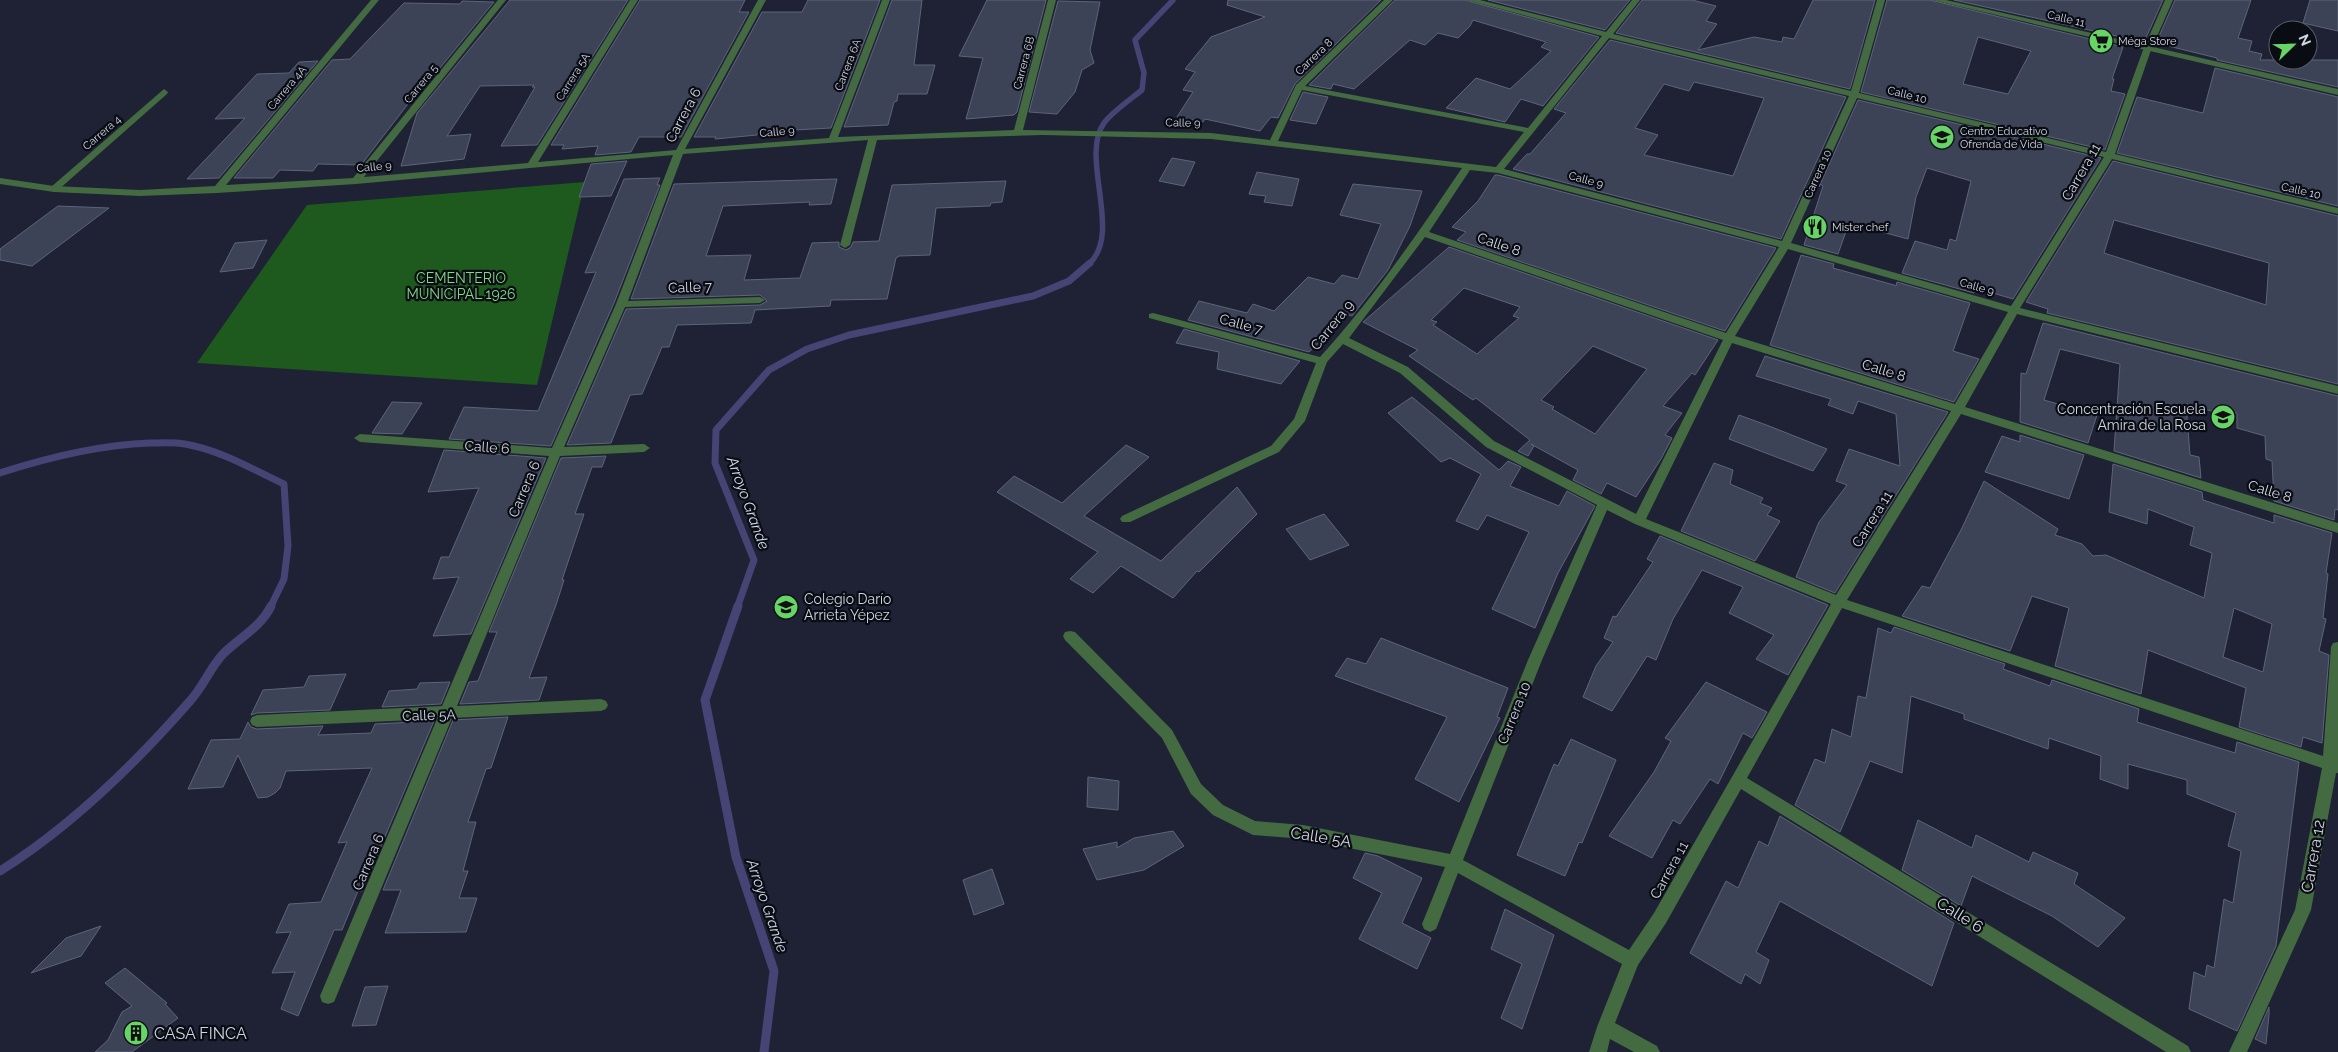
<svg xmlns="http://www.w3.org/2000/svg" width="2338" height="1052" viewBox="0 0 2338 1052" font-family="Raleway,sans-serif">
	<style>
		.green { fill: #1e591e }
		.lines { fill: none; stroke-linecap: round; stroke-linejoin: round }
		.stream-far2 { stroke: #464375; stroke-width: 5.5 }
		.stream-far1 { stroke: #464375; stroke-width: 7 }
		.stream { stroke: #464375; stroke-width: 9 }
		.building { fill: #3d4356; stroke: #5e6479; fill-rule: evenodd }
		.service { fill: #436a41; fill-rule: evenodd }
		.minor { fill: #436a41; fill-rule: evenodd }
		.tertiary { fill: #436a41; fill-rule: evenodd }
		.labels { text-anchor: middle; dominant-baseline: central; stroke-width: 4.5; stroke-linejoin: round; paint-order: stroke }
		.far-street-label { font-size: 11px; fill: #d1d5e1; stroke: #0a0c14 }
		.far-poi-label { font-size: 11px; fill: #d1d5e1; stroke: #0a0c14; text-anchor: start }
		.street-label { font-size: 14px; fill: #d1d5e1; stroke: #0a0c14 }
		.park-label { font-size: 14px; fill: #84d882; stroke: #0a0c14 }
		.poi-label { font-size: 14px; fill: #d1d5e1; stroke: #0a0c14; text-anchor: end }
		.water-label { font-size: 15px; font-style: italic; fill: #d3d9ed; stroke: #0a0c14 }
		.near-street-label { font-size: 16px; fill: #d1d5e1; stroke: #0a0c14 }
		.near-poi-label { font-size: 16px; fill: #d1d5e1; stroke: #0a0c14; text-anchor: start }
	</style>
	<rect width="100%" height="100%" fill="#1e2234"/>
	<polygon class="green" points="585,182 537,385 197,363 307,205"/>
	<g class="lines">
		<path class="stream-far2" d="M 1088,265 C 1124,234 1079,158 1104,123 C 1112,112 1131,99 1142,90 L 1144,73 L 1135,40 L 1173,0"/>
		<g class="stream-far1">
			<path d="M 0,473 C 49,457 98,445 150,443 C 161,443 173,442 185,444 C 220,450 252,469 284,484 L 288,546 L 284,579 L 270,608"/>
			<polyline points="737,608 754,560 715,463 716,430 769,370 807,349 849,335 1033,296 1069,281 1090,263"/>
		</g>
		<g class="stream">
			<polyline points="738,606 705,700 736,857 774,971 764,1052"/>
			<path d="M 0,871 C 72,826 134,765 190,701 C 203,687 210,668 223,654 C 239,638 261,627 271,606"/>
		</g>
	</g>
	<g class="building">
		<polygon points="510,0 628,0 537,145 501,146 535,87 532,87 534,85 480,86 447,136 471,134 464,159 401,166 417,113"/>
		<polygon points="640,0 745,0 739,12 749,12 681,137 639,137 631,152 595,155 598,146 562,149 564,145 551,145"/>
		<polygon points="808,0 880,0 831,128 758,132 757,135 715,139 716,137 694,137 762,12 802,12"/>
		<polygon points="892,0 922,0 914,65 935,65 927,94 898,94 897,101 894,102 888,125 844,127"/>
		<polygon points="987,0 1046,0 1017,112 1014,115 966,119 983,58 959,56"/>
		<polygon points="1228,0 1381,0 1295,84 1278,118 1271,117 1260,131 1205,119 1203,122 1177,117 1193,92 1183,90 1195,72 1185,69 1211,37 1265,17 1227,5"/>
		<polygon points="1395,0 1465,0 1599,37 1543,106 1521,99 1505,122 1446,108 1476,78 1510,89 1551,51 1541,47 1546,42 1473,20 1470,26 1458,38 1438,33 1425,45 1410,40 1354,89 1333,84 1331,89 1309,85"/>
		<polygon points="1488,0 1630,0 1605,30"/>
		<polygon points="1642,0 1692,0 1716,6 1706,21 1717,24 1698,50 1754,37 1782,42 1783,37 1794,39 1813,0 1875,0 1850,89 1616,33"/>
		<path d="M 1887,0 L 1930,0 L 2123,47 L 2112,79 L 2114,79 L 2111,91 L 2125,94 L 2105,150 L 1861,92 ZM 1978,37 L 2031,51 L 2008,94 L 1963,84 Z"/>
		<polygon points="1954,0 2163,0 2145,40 2139,38 2139,41"/>
		<polygon points="2175,0 2251,0 2238,38 2252,41 2249,51 2262,54 2260,60 2338,60 2338,87 2217,60 2217,58 2156,43"/>
		<polygon points="2310,0 2338,0 2338,31 2303,23"/>
		<polygon points="462,1 494,2 426,85 428,78 361,165 318,164 313,171 280,170 273,178 234,178 332,60 350,59 404,3 460,4"/>
		<polygon points="1058,1 1100,2 1090,50 1094,63 1082,70 1075,92 1057,114 1029,112"/>
		<path d="M 1610,40 L 1846,97 L 1781,239 L 1513,169 L 1527,154 L 1530,154 L 1566,113 L 1554,109 ZM 1694,82 L 1764,98 L 1733,176 L 1644,155 L 1658,135 L 1635,128 L 1664,84 L 1689,91 Z"/>
		<polygon points="318,61 219,178 187,179 245,118 215,119 257,74 289,73 299,62"/>
		<polygon points="2215,68 2338,97 2338,206 2117,153 2137,97 2203,113"/>
		<polygon points="1303,92 1328,97 1316,124 1290,120"/>
		<polygon points="1858,100 2101,158 2013,299 1976,288 1974,293 1902,273 1915,241 1947,250 1950,239 1956,241 1971,181 1927,168 1916,197 1908,239 1849,223 1838,254 1804,245 1823,186 1820,184 1819,187"/>
		<polygon points="1172,158 1195,162 1184,186 1159,181"/>
		<polygon points="627,161 611,196 579,197 591,164"/>
		<path d="M 2113,161 L 2338,216 L 2338,384 L 2047,313 L 2048,309 L 2026,302 ZM 2114,220 L 2269,263 L 2266,305 L 2104,253 Z"/>
		<polygon points="1257,172 1299,179 1292,206 1264,202 1266,196 1249,194"/>
		<polygon points="1495,175 1498,175 1776,248 1725,331 1457,240 1466,232 1452,227 1478,201"/>
		<polygon points="660,178 657,185 660,185 614,303 551,446 449,439 464,407 538,411 596,272 585,273 624,179"/>
		<polygon points="837,179 831,204 809,205 810,202 723,206 706,256 751,255 744,280 800,278 812,243 839,242 839,247 846,250 851,247 853,242 879,241 892,185 1006,181 1002,202 991,203 990,206 936,208 930,255 899,256 896,258 887,299 831,300 830,306 755,310 751,323 677,325 669,347 662,347 642,394 630,395 611,443 567,445 626,309 760,305 767,301 760,295 631,299 674,184"/>
		<polygon points="1353,184 1422,191 1410,226 1388,270 1352,316 1349,315 1309,352 1188,320 1199,301 1247,313 1253,304 1274,311 1308,277 1334,284 1342,275 1358,279 1381,224 1340,215"/>
		<polygon points="58,206 109,208 32,266 0,260 0,249"/>
		<polygon points="267,240 253,268 220,272 235,243"/>
		<path d="M 1449,247 L 1718,340 L 1695,375 L 1692,373 L 1663,406 L 1682,413 L 1665,435 L 1672,438 L 1661,459 L 1636,497 L 1607,483 L 1601,494 L 1573,480 L 1578,470 L 1531,444 L 1534,446 L 1528,456 L 1518,451 L 1530,440 L 1476,398 L 1473,400 L 1409,356 L 1418,350 L 1363,322 ZM 1464,288 L 1520,307 L 1513,316 L 1519,318 L 1477,354 L 1433,325 L 1437,322 L 1431,320 ZM 1593,346 L 1647,369 L 1595,434 L 1552,409 L 1554,407 L 1541,400 Z"/>
		<polygon points="1801,255 1834,264 1833,268 1894,285 1896,286 1897,282 1970,303 1953,351 1979,359 1954,402 1770,345"/>
		<polygon points="2043,323 2338,396 2338,510 2335,509 2334,520 2274,501 2272,461 2266,459 2265,436 2237,428 2237,413 2215,412 2186,404 2190,455 2199,457 2201,478 2114,451 2120,364 2060,349 2044,400 2097,415 2088,443 2020,422 2021,373 2026,374"/>
		<polygon points="1184,329 1300,361 1281,384 1217,369 1219,352 1176,343"/>
		<polygon points="1765,356 1948,412 1835,593 1796,577 1819,522 1847,485 1836,481 1849,449 1900,466 1896,414 1858,401 1853,414 1828,405 1831,399 1756,376"/>
		<polygon points="1412,397 1499,470 1508,461 1521,467 1510,486 1559,506 1567,491 1595,506 1558,573 1535,628 1492,609 1529,532 1487,515 1478,530 1456,521 1481,474 1450,458 1441,462 1388,413"/>
		<polygon points="392,402 422,403 402,434 372,433"/>
		<polygon points="1739,415 1769,426 1827,449 1813,471 1729,439"/>
		<polygon points="2020,435 2084,455 2069,499 1985,472 2002,436 2020,442"/>
		<polygon points="1126,445 1149,457 1084,516 1161,561 1237,487 1257,514 1199,572 1197,571 1173,598 1121,566 1093,593 1070,579 1098,552 997,492 1014,476 1062,503"/>
		<polygon points="444,450 546,458 471,634 433,636 459,577 433,579 441,557 449,557 479,488 428,492"/>
		<polygon points="606,456 602,467 592,467 575,514 584,514 562,580 564,580 556,605 529,678 547,677 539,700 460,704 469,682 478,681 497,632 489,632 561,458"/>
		<polygon points="1714,463 1733,470 1730,484 1763,498 1760,503 1772,508 1767,515 1780,521 1755,561 1681,531"/>
		<path d="M 2113,464 L 2202,492 L 2203,500 L 2274,523 L 2274,515 L 2332,533 L 2326,573 L 2328,574 L 2323,618 L 2326,619 L 2319,651 L 2329,655 L 2322,743 L 2303,737 L 2301,747 L 2239,727 L 2246,688 L 2148,650 L 2141,694 L 2055,666 L 2069,608 L 2032,596 L 2010,651 L 1902,616 L 1922,586 L 1930,588 L 1962,528 L 1984,481 L 2058,529 L 2055,535 L 2082,544 L 2093,556 L 2106,555 L 2204,598 L 2212,553 L 2190,545 L 2194,527 L 2148,509 L 2147,524 L 2109,512 ZM 2234,608 L 2272,624 L 2263,672 L 2223,657 Z"/>
		<polygon points="1324,514 1349,545 1310,560 1286,529"/>
		<polygon points="1660,536 1828,605 1788,675 1756,659 1774,635 1729,613 1743,587 1702,570 1673,619 1656,660 1647,656 1612,711 1583,697 1596,666 1613,642 1604,638 1613,616 1616,617 1653,562 1647,559"/>
		<polygon points="1894,627 2005,664 2003,669 2050,686 2052,680 2139,709 2137,722 2235,753 2237,742 2299,762 2276,946 2237,1031 2189,1009 2194,972 2205,977 2207,965 2214,968 2224,899 2233,903 2241,851 2228,846 2236,813 2187,794 2187,780 2128,764 2128,789 2100,779 2101,756 2049,738 2048,749 1964,719 1964,714 1911,696 1902,773 1870,761 1840,832 1795,805 1815,759 1825,763 1832,729 1851,737 1858,696 1866,698 1878,628 1891,633"/>
		<polygon points="1381,638 1508,688 1497,717 1500,718 1459,802 1415,779 1447,717 1335,676 1347,658 1366,664"/>
		<polygon points="346,674 330,710 257,713 251,715 263,690 304,687 309,676"/>
		<polygon points="450,682 441,704 382,707 389,691 417,689 420,683"/>
		<polygon points="1706,682 1767,712 1752,738 1743,733 1718,784 1710,779 1680,824 1673,820 1652,858 1609,836 1654,772 1671,741 1665,738"/>
		<polygon points="508,717 491,768 486,769 468,822 476,822 463,871 468,871 459,898 477,898 466,932 385,933 401,890 383,890 453,720"/>
		<polygon points="434,721 362,891 358,891 342,930 334,930 298,1016 281,1009 295,972 272,973 291,932 276,933 289,904 321,902 347,842 338,843 372,768 286,771 280,788 275,793 268,797 258,798 238,755 223,787 188,789 211,740 240,739 248,722 251,727 257,729 323,726 318,735 371,733 375,724"/>
		<polygon points="1571,739 1616,760 1582,843 1579,842 1565,876 1517,855 1554,764 1558,766"/>
		<polygon points="1088,777 1119,781 1118,810 1087,807"/>
		<polygon points="1780,816 1954,923 1932,986 1780,901 1756,952 1769,960 1760,984 1745,974 1741,984 1690,953 1726,881 1738,888 1759,841 1768,846"/>
		<polygon points="1918,820 1972,848 1976,835 2029,862 2033,852 2078,873 2074,884 2125,918 2098,947 2052,916 1972,876 1961,906 1902,870"/>
		<polygon points="1173,831 1184,846 1144,870 1097,880 1083,849 1117,842 1117,848 1134,838"/>
		<polygon points="1365,853 1378,856 1422,878 1402,923 1431,938 1417,969 1359,939 1382,893 1353,878"/>
		<polygon points="992,869 1004,904 974,915 963,880"/>
		<polygon points="1505,909 1554,935 1522,1029 1501,1018 1522,964 1491,949"/>
		<polygon points="101,926 81,956 31,973 66,938"/>
		<polygon points="125,968 167,1003 165,1004 178,1018 132,1052 95,1052 108,1040 122,1012 132,1006 105,983"/>
		<polygon points="388,986 376,1025 352,1026 365,987"/>
		<polygon points="2269,1007 2269,1015 2266,1044 2255,1039"/>
	</g>
	<g class="lines">
		<polygon class="service" points="164,89 168,92 167,94 57,191 51,191 51,187"/>
		<path class="minor" d="M 371,0 L 379,0 L 226,185 L 353,178 L 498,0 L 506,0 L 364,177 L 528,163 L 630,0 L 638,0 L 538,162 L 676,150 L 758,0 L 766,0 L 685,149 L 829,138 L 882,0 L 890,0 L 838,137 L 1014,130 L 1048,0 L 1056,0 L 1023,130 L 1211,133 L 1270,140 L 1296,85 L 1384,0 L 1393,0 L 1305,86 L 1528,128 L 1602,36 L 1467,0 L 1480,0 L 1606,32 L 1632,0 L 1640,0 L 1613,34 L 1851,91 L 1877,0 L 1885,0 L 1859,93 L 2106,152 L 2143,50 L 2165,0 L 2173,0 L 2151,50 L 2115,154 L 2338,208 L 2338,214 L 2112,159 L 2020,308 L 2338,386 L 2338,394 L 2017,314 L 1965,407 L 2338,523 L 2338,533 L 1961,414 L 1847,600 L 2323,756 L 2331,647 L 2333,643 L 2338,642 L 2338,773 L 2336,773 L 2311,910 L 2247,1052 L 2229,1052 L 2295,910 L 2322,768 L 1842,608 L 1747,778 L 2188,1046 L 2191,1052 L 2166,1052 L 1741,789 L 1666,923 L 1638,965 L 1615,1023 L 1657,1046 L 1660,1052 L 1634,1052 L 1610,1039 L 1607,1052 L 1589,1052 L 1597,1027 L 1622,964 L 1458,873 L 1436,929 L 1430,932 L 1424,929 L 1422,924 L 1445,867 L 1303,839 L 1253,835 L 1213,815 L 1191,794 L 1162,738 L 1065,640 L 1063,636 L 1065,632 L 1070,631 L 1075,632 L 1172,730 L 1201,784 L 1223,805 L 1255,821 L 1303,825 L 1450,854 L 1528,660 L 1597,505 L 1486,447 L 1400,373 L 1343,344 L 1327,362 L 1305,421 L 1279,452 L 1130,522 L 1122,522 L 1120,519 L 1122,516 L 1271,446 L 1294,419 L 1316,363 L 1149,318 L 1149,314 L 1153,313 L 1320,357 C 1373,299 1418,233 1462,168 L 1211,139 L 1043,135 L 877,140 L 850,245 L 845,248 L 840,245 L 868,140 L 683,154 L 628,301 L 760,297 L 765,300 L 760,303 L 625,307 L 564,447 L 644,444 L 650,448 L 644,452 L 560,456 L 457,706 L 601,699 L 606,701 L 608,705 L 606,709 L 601,711 L 452,718 L 334,1002 L 328,1004 L 322,1002 L 320,996 L 437,719 L 257,727 L 252,725 L 250,721 L 252,717 L 257,715 L 442,706 L 549,456 L 360,442 L 354,438 L 360,434 L 552,448 L 616,304 L 673,155 L 356,184 L 217,193 L 140,196 L 54,192 L 0,184 L 0,178 L 54,186 L 140,190 L 215,186 ZM 1609,38 L 1849,96 L 1782,241 L 1504,169 ZM 1302,90 L 1524,132 L 1496,167 L 1278,141 ZM 1857,98 L 2104,157 L 2011,306 L 1791,243 ZM 1470,170 L 1498,173 L 1779,247 L 1726,333 L 1429,232 ZM 1425,237 L 1723,340 L 1636,514 L 1494,441 L 1408,367 L 1349,338 ZM 1788,249 L 2008,312 L 1955,404 L 1735,336 ZM 1732,343 L 1951,411 L 1836,595 L 1646,519 ZM 1607,510 L 1635,524 L 1831,604 L 1654,913 L 1629,950 L 1463,860 L 1542,660 Z"/>
		<polygon class="tertiary" points="1932,0 1946,0 2338,89 2338,95"/>
	</g>
	<defs>
		<symbol id="supermarket-disc" viewBox="-11 -11 22 22"><circle r="9.5" fill="#67d466" stroke="#0a0c14"/><path d="M-6-5.5h2.5l.6 2H6L4.5 2H-2.5L-4.4-4H-6ZM-1.5 3.2a1.3 1.3 0 1 0 .1 0ZM3 3.2a1.3 1.3 0 1 0 .1 0Z" fill="#111"/></symbol>
		<symbol id="school-disc" viewBox="-11 -11 22 22"><circle r="9.5" fill="#67d466" stroke="#0a0c14"/><path d="M0-5L7-2L0 1L-7-2ZM-4 1L0 2.5L4 1V4Q0 6-4 4Z" fill="#111"/></symbol>
		<symbol id="restaurant-disc" viewBox="-11 -11 22 22"><circle r="9.5" fill="#67d466" stroke="#0a0c14"/><path d="M-5-6h1v4h1v-4h1v4h1v-4h1v5L-1.5 .5V6h-2V.5L-5-1ZM5-6V6H3V1.5H1.5Q1.5-4 5-6Z" fill="#111"/></symbol>
		<symbol id="building-disc" viewBox="-11 -11 22 22"><circle r="9.5" fill="#67d466" stroke="#0a0c14"/><path d="M-4-6H4V6H1V3H-1V6H-4ZM-2.5-4.3h1.7v1.8h-1.7ZM.8-4.3h1.7v1.8H.8ZM-2.5-1h1.7V.8h-1.7ZM.8-1h1.7V.8H.8Z" fill="#111"/></symbol>
	</defs>
	<g fill-rule="evenodd">
		<use href="#supermarket-disc" x="2087" y="27" width="28" height="28"/>
		<use href="#school-disc" x="1928" y="123" width="28" height="28"/>
		<use href="#restaurant-disc" x="1801" y="213" width="28" height="28"/>
		<use href="#school-disc" x="2209" y="403" width="28" height="28"/>
		<use href="#school-disc" x="772" y="593" width="28" height="28"/>
		<use href="#building-disc" x="122" y="1019" width="28" height="28"/>
	</g>
	<g class="labels">
		<g class="far-street-label">
			<text transform="translate(2066 19) rotate(13)">Calle 11</text>
			<text transform="translate(1314 57) rotate(-44)">Carrera 8</text>
			<text transform="translate(1024 63) rotate(-75)">Carrera 6B</text>
			<text transform="translate(848 65) rotate(-69)">Carrera 6A</text>
			<text transform="translate(573 77) rotate(-58)">Carrera 5A</text>
			<text transform="translate(421 84) rotate(-51)">Carrera 5</text>
			<text transform="translate(287 88) rotate(-50)">Carrera 4A</text>
			<text transform="translate(1907 95) rotate(14)">Calle 10</text>
			<text transform="translate(1183 123) rotate(1)">Calle 9</text>
			<text transform="translate(777 132) rotate(-5)">Calle 9</text>
			<text transform="translate(102 133) rotate(-41)">Carrera 4</text>
			<text transform="translate(374 167) rotate(-5)">Calle 9</text>
			<text transform="translate(1818 174) rotate(-66)">Carrera 10</text>
			<text transform="translate(1586 180) rotate(15)">Calle 9</text>
			<text transform="translate(2301 191) rotate(13)">Calle 10</text>
			<text transform="translate(1977 287) rotate(16)">Calle 9</text>
		</g>
		<g class="far-poi-label">
			<text x="2118" y="41">Méga Store</text>
			<text x="1960" y="131">Centro Educativo<tspan x="1960" dy="13">Ofrenda de Vida</tspan></text>
			<text x="1832" y="227">Mister chef</text>
		</g>
		<g class="street-label">
			<text transform="translate(683 115) rotate(-62)">Carrera 6</text>
			<text transform="translate(2081 172) rotate(-60)">Carrera 11</text>
			<text transform="translate(1499 244) rotate(19)">Calle 8</text>
			<text transform="translate(690 287) rotate(-2)">Calle 7</text>
			<text transform="translate(1241 324) rotate(15)">Calle 7</text>
			<text transform="translate(1332 325) rotate(-51)">Carrera 9</text>
			<text transform="translate(1884 370) rotate(17)">Calle 8</text>
			<text transform="translate(487 447) rotate(4)">Calle 6</text>
			<text transform="translate(524 489) rotate(-67)">Carrera 6</text>
			<text transform="translate(2270 491) rotate(17)">Calle 8</text>
			<text transform="translate(1872 519) rotate(-58)">Carrera 11</text>
			<text transform="translate(1514 713) rotate(-68)">Carrera 10</text>
			<text transform="translate(429 715) rotate(-2)">Calle 5A</text>
			<text transform="translate(368 862) rotate(-67)">Carrera 6</text>
			<text transform="translate(1669 870) rotate(-61)">Carrera 11</text>
		</g>
		<g class="park-label">
			<text x="461" y="278">CEMENTERIO<tspan x="461" dy="16">MUNICIPAL 1926</tspan></text>
		</g>
		<g class="poi-label">
			<text x="2206" y="409">Concentración Escuela<tspan x="2206" dy="16">Amira de la Rosa</tspan></text>
			<text x="804" y="599" text-anchor="start">Colegio Darío<tspan x="804" dy="16">Arrieta Yépez</tspan></text>
		</g>
		<g class="water-label">
			<text transform="translate(748 503) rotate(70)">Arroyo Grande</text>
			<text transform="translate(767 906) rotate(71)">Arroyo Grande</text>
		</g>
		<g class="near-street-label">
			<text transform="translate(1321 837) rotate(9)">Calle 5A</text>
			<text transform="translate(2313 856) rotate(-80)">Carrera 12</text>
			<text transform="translate(1960 915) rotate(32)">Calle 6</text>
		</g>
		<g class="near-poi-label">
			<text x="154" y="1033">CASA FINCA</text>
		</g>
	</g>
	<g transform="translate(2293 45) rotate(67)"><circle r="24" fill="#0a0c14" stroke="#5a5c66"/>
	<path d="M0-4L9 19L0 12L-9 19Z" fill="#67d466"/>
	<text y="-8" font-size="14" font-weight="bold" text-anchor="middle" fill="#d1d5e1">N</text>
	</g>
</svg>
